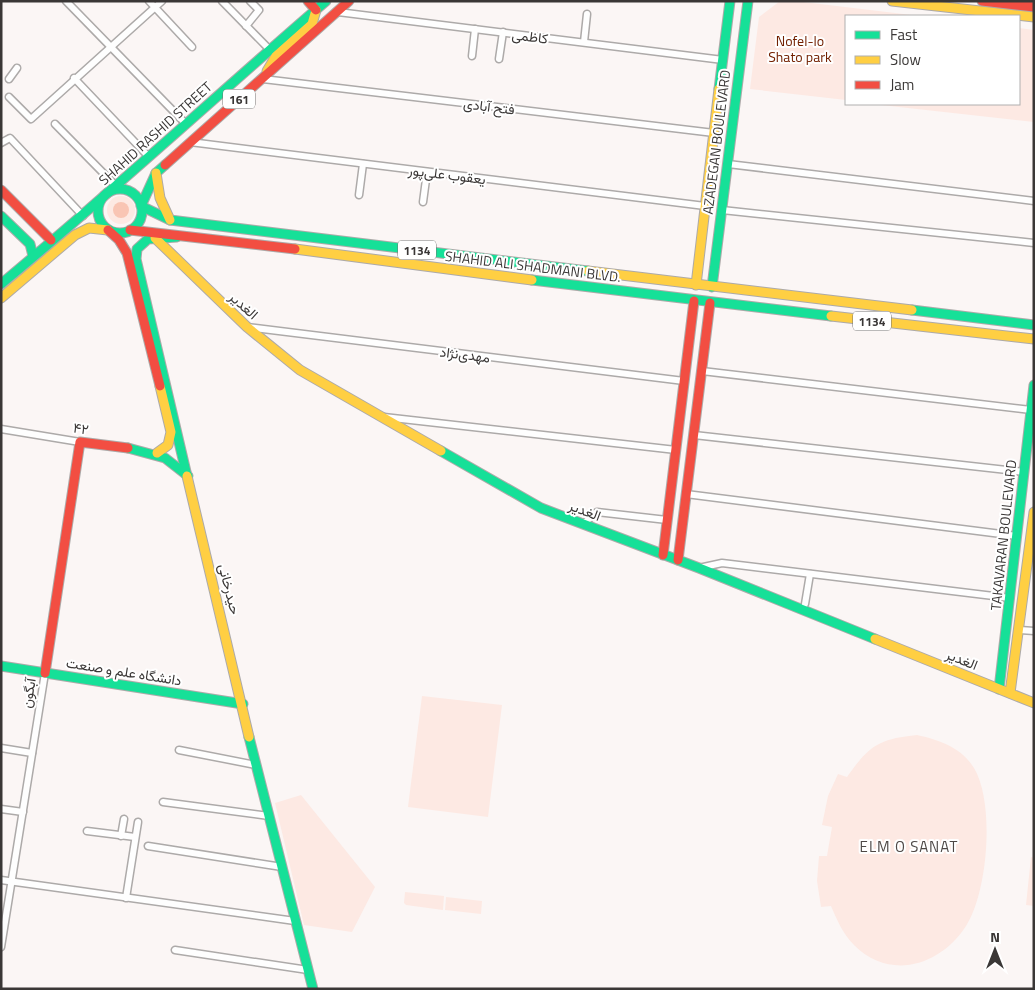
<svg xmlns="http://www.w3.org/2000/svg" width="1035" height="990" viewBox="0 0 1035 990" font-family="'Titillium Web',Vazirmatn,sans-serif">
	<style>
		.green { fill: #fde9e3 }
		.water { fill: #f9c5b4 }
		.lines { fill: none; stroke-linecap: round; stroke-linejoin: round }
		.street-casing { stroke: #adaaa9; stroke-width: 9 }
		.fast-casing { stroke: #adaaa9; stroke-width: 11 }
		.slow-casing { stroke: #adaaa9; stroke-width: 11 }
		.jam-casing { stroke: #adaaa9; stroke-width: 11 }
		.street { stroke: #fefefe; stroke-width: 6 }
		.fast { stroke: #16e098; stroke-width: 9 }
		.slow { stroke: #ffcf43; stroke-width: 9 }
		.jam { stroke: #f24e42; stroke-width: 9 }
		.labels { text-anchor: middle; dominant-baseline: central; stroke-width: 4; stroke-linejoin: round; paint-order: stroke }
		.shield { fill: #fff; stroke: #757372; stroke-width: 1 }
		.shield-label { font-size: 12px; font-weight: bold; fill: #3a3736 }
		.street-label { font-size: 14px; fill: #3a3736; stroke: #fff }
		.park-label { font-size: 14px; fill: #722000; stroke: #fff }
		.neighbourhood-label { font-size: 15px; letter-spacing: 1px; fill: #4e4846; stroke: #fff }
	</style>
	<rect width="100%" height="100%" fill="#fbf6f5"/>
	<g class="green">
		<polygon points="780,1 795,1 920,16 846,16 846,100 750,89 759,17"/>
		<polygon points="1019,28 1034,30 1034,122 872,104 1019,104"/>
		<circle cx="121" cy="210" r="14"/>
		<polygon points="422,696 502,705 488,817 408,807"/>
		<path d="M 917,735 C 939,740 961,747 974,768 C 995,803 988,892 966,926 C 940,966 890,981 854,945 C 843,934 837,920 831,906 L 821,907 L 817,881 L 819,856 L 827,856 L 832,827 L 822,825 L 828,796 L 838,774 L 847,777 C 869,746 878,739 917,735 Z"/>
		<polygon points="301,795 375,887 352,932 304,925 275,803"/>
		<polygon points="1031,857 1034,858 1034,906 1026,905"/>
		<polygon points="405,892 444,896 443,910 406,905 404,903"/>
		<polygon points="446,897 482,901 481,914 445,910"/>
	</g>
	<circle class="water" cx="121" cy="210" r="8"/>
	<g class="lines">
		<defs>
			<g id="street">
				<polyline points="66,1 185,123"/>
				<polyline points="149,1 192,47"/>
				<polyline points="222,1 270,50"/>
				<polyline points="338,12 723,60"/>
				<polyline points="246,26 259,10 250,1"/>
				<polyline points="584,42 587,14"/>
				<polyline points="472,56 475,29"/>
				<polyline points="499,59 503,32"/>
				<polyline points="74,78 148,156"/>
				<polyline points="9,79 17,68"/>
				<polyline points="263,79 714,133"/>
				<polyline points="9,97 31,119 162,1"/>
				<polyline points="55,124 116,186"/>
				<polyline points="190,142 705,206"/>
				<polyline points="1,143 10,138 83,216"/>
				<polyline points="728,164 1034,201"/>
				<polyline points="359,195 363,164"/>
				<polyline points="423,202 427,172"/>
				<polyline points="722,210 1034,243"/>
				<polyline points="247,327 684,381"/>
				<polyline points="702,371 1031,410"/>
				<polyline points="384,417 676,450"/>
				<polyline points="1,429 80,442"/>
				<polyline points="694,435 1024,472"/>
				<polyline points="686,494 1017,536"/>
				<polyline points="583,524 597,512 667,520"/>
				<polyline points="699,568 722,563 1010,598"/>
				<polyline points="805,604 810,574"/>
				<polyline points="1020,630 1034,631"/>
				<polyline points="1,748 32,753"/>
				<polyline points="179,750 256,765"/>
				<polyline points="163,802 269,816"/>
				<polyline points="1,809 23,812"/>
				<polyline points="87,831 135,837"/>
				<polyline points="121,836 124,819"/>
				<polyline points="148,846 282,867"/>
				<polyline points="1,880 295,921"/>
				<polyline points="126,898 138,822"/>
				<polyline points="1,947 45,673"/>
				<polyline points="175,950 308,970"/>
			</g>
			<g id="fast">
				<polyline points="719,89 730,1"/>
				<polyline points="165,165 156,173 141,206 170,220 588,271"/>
				<circle cx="120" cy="211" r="22"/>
				<polyline points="1,216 30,244 33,256"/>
				<polyline points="177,237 148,239 137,249 136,259 187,476"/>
				<polyline points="532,280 831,316"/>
				<path d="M 1,284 C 112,192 217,95 326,1"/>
				<polyline points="712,287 748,1"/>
				<polyline points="912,310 1034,325"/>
				<polyline points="128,448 165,458 188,476"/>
				<polyline points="441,451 541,508 699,568 875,639"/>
				<polyline points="1,666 243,704"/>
				<polyline points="999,689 1034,385"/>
				<polyline points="249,737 313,989"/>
			</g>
			<g id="slow">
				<polyline points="892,1 1034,17"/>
				<polyline points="267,71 276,56 312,24 316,10"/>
				<polyline points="156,173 160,198 170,220"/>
				<polyline points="155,238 247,327 300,370 441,451"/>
				<polyline points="295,249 532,280"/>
				<polyline points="588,271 912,310"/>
				<polyline points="696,285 719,89"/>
				<polyline points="1,298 75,235 89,228 108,230"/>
				<polyline points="831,316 1034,339"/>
				<polyline points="157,453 168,445 171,432 160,386"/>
				<polyline points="187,476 249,737"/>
				<polyline points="875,639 1034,703"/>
				<polyline points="1010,693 1034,512"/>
			</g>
			<g id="jam">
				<polyline points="308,1 316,10"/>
				<polyline points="982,1 1034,7"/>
				<polyline points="165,165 349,1"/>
				<polyline points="1,190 51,240"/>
				<polyline points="108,230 119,240 127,253 160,386"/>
				<polyline points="130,230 295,249"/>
				<polyline points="663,555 694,301"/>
				<polyline points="678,560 710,303"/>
				<polyline points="45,673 80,442 128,448"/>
			</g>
		</defs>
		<use href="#street" class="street-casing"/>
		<use href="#fast" class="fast-casing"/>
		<use href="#slow" class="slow-casing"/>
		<use href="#jam" class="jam-casing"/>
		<use href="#street" class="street"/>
		<use href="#fast" class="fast"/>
		<use href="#slow" class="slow"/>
		<use href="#jam" class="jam"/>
	</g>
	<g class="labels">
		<g class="shield">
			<rect x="223" y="89.5" width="32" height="19" rx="4"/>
			<rect x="398" y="240.5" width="38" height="19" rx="4"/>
			<rect x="853" y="311.5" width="38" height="19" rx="4"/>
		</g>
		<g class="shield-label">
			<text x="239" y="99">161</text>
			<text x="417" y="250">1134</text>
			<text x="872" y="321">1134</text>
		</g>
		<g class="street-label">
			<text transform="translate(530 36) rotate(7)">کاظمی</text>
			<text transform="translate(489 106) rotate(7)">فتح آبادی</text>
			<text transform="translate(155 133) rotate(-42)">SHAHID RASHID STREET</text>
			<text transform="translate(716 142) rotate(-83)">AZADEGAN BOULEVARD</text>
			<text transform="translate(447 174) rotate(7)">یعقوب علی‌پور</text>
			<text transform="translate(533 266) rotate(7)">SHAHID ALI SHADMANI BLVD.</text>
			<text transform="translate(244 305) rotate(42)">الغدیر</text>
			<text transform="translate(465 354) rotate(7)">مهدی‌نژاد</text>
			<text transform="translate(81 428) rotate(9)">۴۲</text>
			<text transform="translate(585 510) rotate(21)">الغدیر</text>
			<text transform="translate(1003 535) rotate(-84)">TAKAVARAN BOULEVARD</text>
			<text transform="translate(230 589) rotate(76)">حیدرخانی</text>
			<text transform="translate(962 659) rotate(22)">الغدیر</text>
			<text transform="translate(124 671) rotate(9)">دانشگاه علم و صنعت</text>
			<text transform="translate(28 693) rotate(-81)">آبگون</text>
		</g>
		<g class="park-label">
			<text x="800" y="40">Nofel-lo<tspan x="800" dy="16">Shato park</tspan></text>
		</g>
		<g class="neighbourhood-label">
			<text x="909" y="846">ELM O SANAT</text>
		</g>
	</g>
	<rect width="1035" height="990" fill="none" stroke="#3a3736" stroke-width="5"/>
	<rect x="845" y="15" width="175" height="90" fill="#ffffff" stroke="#b0afaf"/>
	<rect x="855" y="31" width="25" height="8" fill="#16e098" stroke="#b0afaf"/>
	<text x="890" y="40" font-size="15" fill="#3a3736">Fast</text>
	<rect x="855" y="56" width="25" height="8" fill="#ffcf43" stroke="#b0afaf"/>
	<text x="890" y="65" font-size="15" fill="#3a3736">Slow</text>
	<rect x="855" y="81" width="25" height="8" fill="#f24e42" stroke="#b0afaf"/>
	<text x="890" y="90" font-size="15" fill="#3a3736">Jam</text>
	<g transform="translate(995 950)" stroke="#ffffff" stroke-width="4" paint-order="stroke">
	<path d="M0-4L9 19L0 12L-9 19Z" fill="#3a3736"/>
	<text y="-8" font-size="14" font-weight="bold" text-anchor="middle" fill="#3a3736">N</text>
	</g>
</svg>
